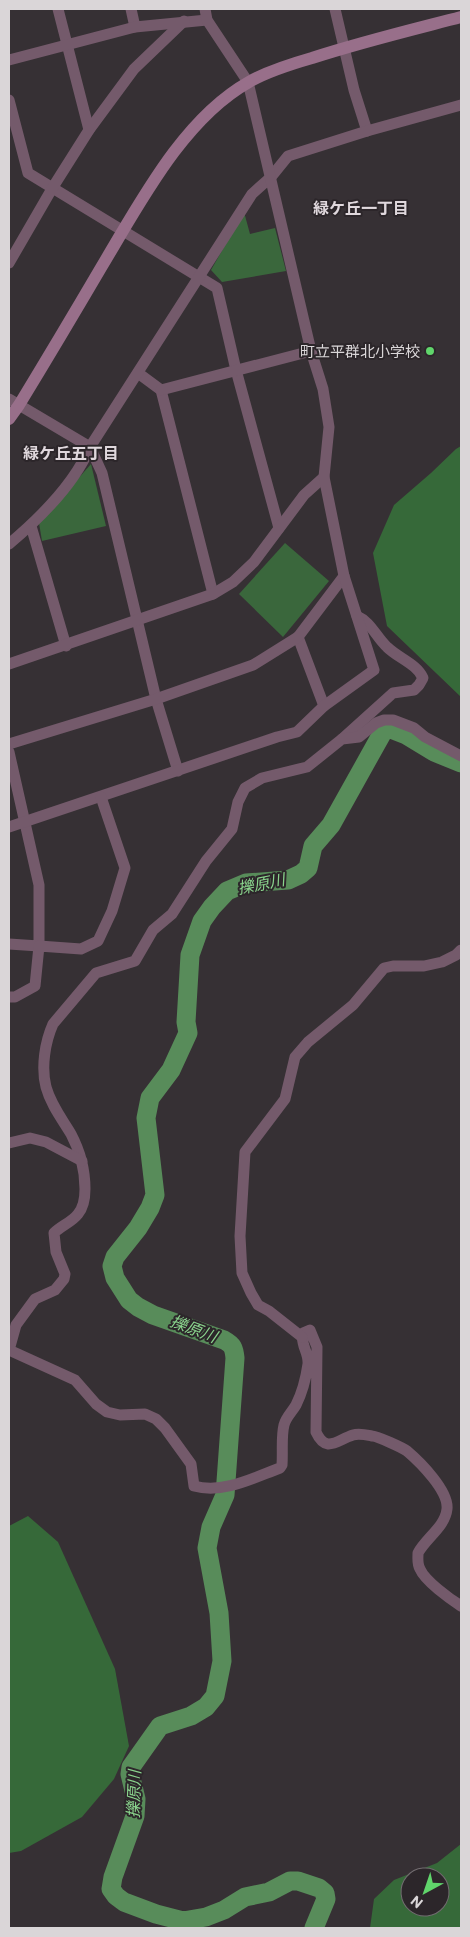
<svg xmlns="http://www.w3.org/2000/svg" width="470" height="1937" viewBox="0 0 470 1937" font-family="Commissioner,'Noto Sans JP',sans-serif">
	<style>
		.green { fill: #3a673c }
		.forest { fill: #366939; fill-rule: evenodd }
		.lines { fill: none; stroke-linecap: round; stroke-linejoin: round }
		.river { stroke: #588c5a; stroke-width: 19 }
		.street { stroke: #745a6b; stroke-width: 11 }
		.secondary { stroke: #986f8a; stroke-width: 12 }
		.poi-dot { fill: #60d56b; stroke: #2c262a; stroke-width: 2 }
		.labels { text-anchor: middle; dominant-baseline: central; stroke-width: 4; stroke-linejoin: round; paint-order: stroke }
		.poi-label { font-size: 15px; fill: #dad6d8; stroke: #2c262a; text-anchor: end }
		.neighbourhood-label { font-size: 16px; font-weight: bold; fill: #e0d8dd; stroke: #2c262a }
		.water-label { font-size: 16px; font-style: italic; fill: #8ad48d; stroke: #2c262a }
	</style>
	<rect width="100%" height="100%" fill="#363034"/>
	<g class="green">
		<polygon points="244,212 250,234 275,228 286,271 222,282 211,270"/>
		<polygon points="91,464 106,526 42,541 39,523"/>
		<polygon points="285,543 329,581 283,637 239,594"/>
	</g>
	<g class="forest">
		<polygon points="461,446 461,697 387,626 373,553 394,505 431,473 456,449"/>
		<polygon points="28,1516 58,1542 115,1669 129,1746 114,1779 82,1817 21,1851 9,1853 9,1526"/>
		<path d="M 461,1844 L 461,1928 L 370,1928 L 374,1899 L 394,1880 L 437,1863 ZM 410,1877 L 440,1877 L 440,1907 L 410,1907 Z"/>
	</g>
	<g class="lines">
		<path class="river" d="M 314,1928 L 326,1899 L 325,1893 L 319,1888 L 298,1881 L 290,1881 L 269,1892 L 245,1897 L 224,1910 L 206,1917 L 183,1921 L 156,1914 L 124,1902 L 116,1896 L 111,1889 L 113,1877 L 135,1816 L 136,1799 L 130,1774 L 131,1767 L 160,1726 L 191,1716 L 206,1707 L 215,1696 L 222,1661 L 219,1613 L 207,1548 L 211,1527 L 225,1495 L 235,1358 C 234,1348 233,1345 224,1340 L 153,1315 L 138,1307 L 129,1300 L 115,1278 L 112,1266 L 115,1257 L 138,1228 L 150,1208 L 155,1195 L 146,1118 L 150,1098 L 171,1070 L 188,1033 L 186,1022 L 190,955 L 202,921 L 212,907 L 227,891 L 246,883 L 288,880 L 301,874 L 308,868 L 313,846 L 331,825 L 384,730 L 388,728 L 406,735 L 434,752 L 461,763"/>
		<g class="street">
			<polyline points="58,9 89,130"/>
			<polyline points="131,9 135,27"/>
			<polyline points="335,9 354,90 367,131"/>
			<polyline points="9,60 135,27 207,20"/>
			<polyline points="9,100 28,173 217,288 236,370 279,528"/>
			<polyline points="9,263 53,187 89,130 134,69 184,21"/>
			<polyline points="138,373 161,390 213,594"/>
			<polyline points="161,390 311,351"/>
			<polyline points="9,399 90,447 102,473 156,699 178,771"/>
			<polyline points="31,526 66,646"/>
			<path d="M 9,544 C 40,518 74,485 90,447 L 252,194 L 271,177 L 288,156 L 367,131 L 461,105"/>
			<polyline points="298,637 324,706"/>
			<polyline points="9,664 213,594 233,582 254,562 304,495 324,477"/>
			<path d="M 342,739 L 393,693 L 414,690 L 419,685 L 423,678 C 417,664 398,658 387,647 C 376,637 371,622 357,616"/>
			<polyline points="9,744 156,699 253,665 298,637 344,576"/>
			<polyline points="9,752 39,885 39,946 9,944"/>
			<path d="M 461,756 L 425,737 L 414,728 L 393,720 L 384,720 L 376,723 L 359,737 L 342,739 L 307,767 L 262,778 L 245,788 L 238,802 L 232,829 L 206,861 L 172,914 L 153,930 L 135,961 L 96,973 L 53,1024 C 45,1042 41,1067 46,1087 C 51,1105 62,1119 71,1134 C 80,1151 85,1170 85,1189 C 85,1197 83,1208 78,1214 C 72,1222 61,1226 54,1233 L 56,1252 L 65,1274 L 64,1279 L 55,1290 L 35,1299 L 16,1325 L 9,1350 L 75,1380 L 96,1404 L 107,1412 L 120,1415 L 145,1414 L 156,1419 L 165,1428 L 191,1464 L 194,1486 C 223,1494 253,1478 280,1468 L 282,1465 C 283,1452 281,1437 284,1425 C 286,1417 292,1412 296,1405 C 302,1393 306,1378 308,1364 C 309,1352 300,1345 303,1333 L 310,1330 L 317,1347 L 316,1432 C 326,1454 337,1440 353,1435 C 359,1433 367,1435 372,1436 C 377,1436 403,1448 407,1451 C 420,1462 449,1491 447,1509 C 445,1527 426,1538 418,1553 C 418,1559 417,1564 420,1569 C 425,1581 450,1599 461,1606"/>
			<polyline points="9,827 277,737 297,732 324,706 374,670 344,576 324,477 329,427 323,389 311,351 248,82 207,20 205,9"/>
			<polyline points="9,997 15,997 35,986 39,946 81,949 98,941 112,911 125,868 101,797"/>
			<polyline points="9,1143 30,1138 46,1142 82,1161"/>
			<polyline points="302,1337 269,1311 258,1305 251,1293 242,1273 240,1236 245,1152 285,1099 295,1057 308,1042 353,1005 384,968 393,966 424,966 442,962 456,955 461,950"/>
		</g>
		<path class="secondary" d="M 9,419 L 19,405 C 47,359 75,312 102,266 C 140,203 183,119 249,82 C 268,71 291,64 312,58 C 361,42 411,30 461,17"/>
	</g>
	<circle class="poi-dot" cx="430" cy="351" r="5"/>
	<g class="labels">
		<g class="poi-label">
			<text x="420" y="351">町立平群北小学校</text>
		</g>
		<g class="neighbourhood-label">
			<text x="361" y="207">緑ケ丘一丁目</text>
			<text x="71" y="452">緑ケ丘五丁目</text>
		</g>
		<g class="water-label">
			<text transform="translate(261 883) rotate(-11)">擽原川</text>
			<text transform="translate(194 1328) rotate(21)">擽原川</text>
			<text transform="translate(133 1794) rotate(-88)">擽原川</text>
		</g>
	</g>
	<rect width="470" height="1937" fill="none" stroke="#dad6d8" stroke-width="20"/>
	<g transform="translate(425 1892) rotate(220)"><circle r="24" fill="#2c262a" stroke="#726c70"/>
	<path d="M0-4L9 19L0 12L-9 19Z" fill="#60d56b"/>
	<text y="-8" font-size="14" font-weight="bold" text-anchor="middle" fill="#dad6d8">N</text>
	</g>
</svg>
